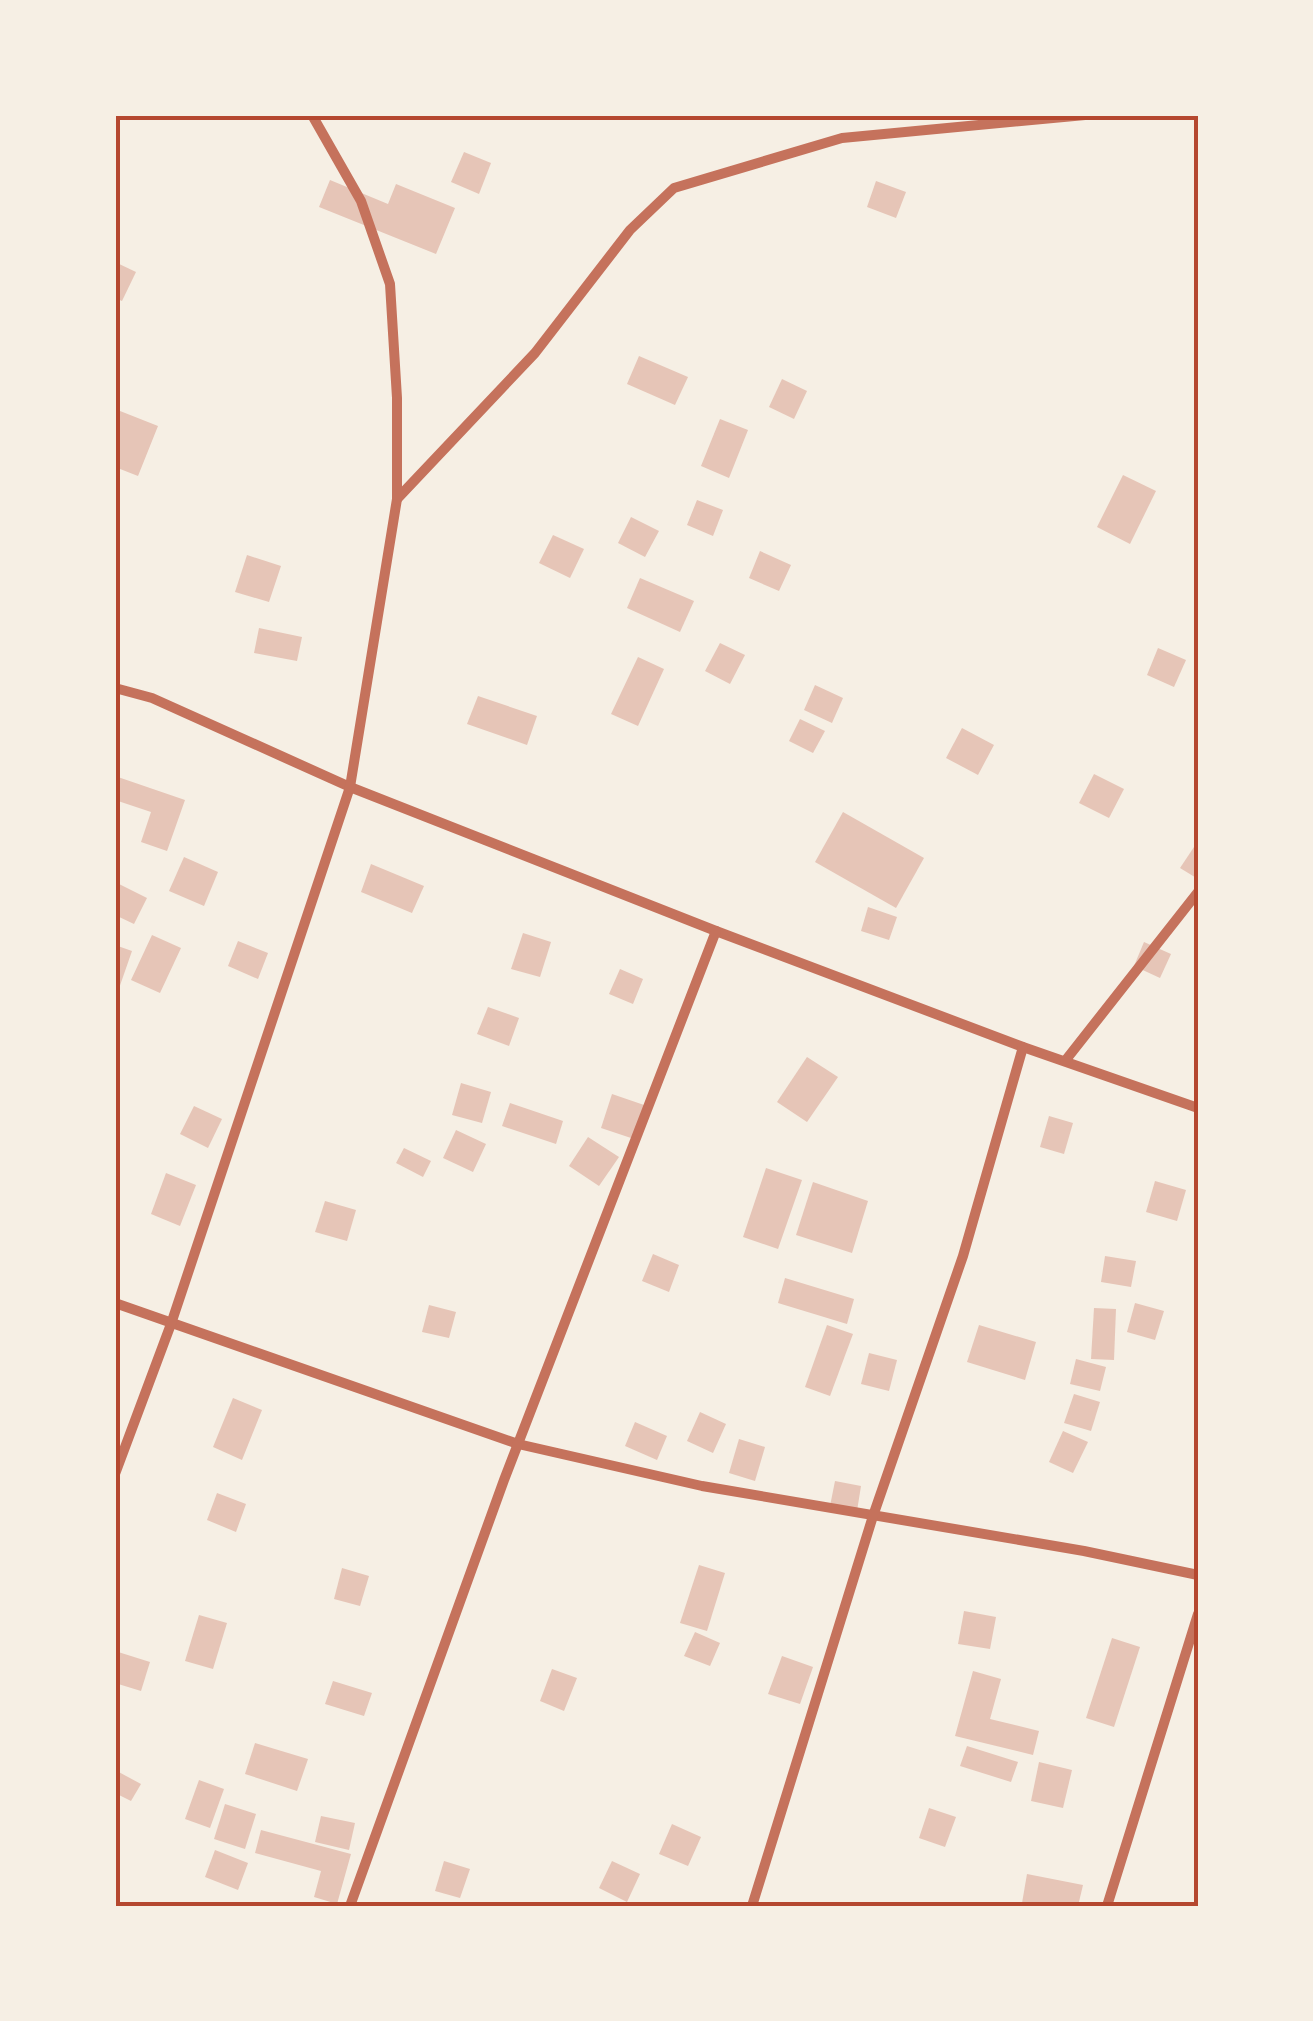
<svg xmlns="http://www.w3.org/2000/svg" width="1313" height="2021" viewBox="0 0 1313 2021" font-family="'Fira Sans Condensed',sans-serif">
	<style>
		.building { fill: #e6c5b7 }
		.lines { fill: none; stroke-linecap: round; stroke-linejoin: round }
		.minor { stroke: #c5725c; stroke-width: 10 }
		.neatline { fill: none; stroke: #b5482f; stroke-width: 4 }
	</style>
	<rect width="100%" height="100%" fill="#f6efe4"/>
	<g class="building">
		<polygon points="464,152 491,163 479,194 451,182"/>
		<polygon points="330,180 388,204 396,184 455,208 436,254 319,207"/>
		<polygon points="876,181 906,192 896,218 867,207"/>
		<polygon points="115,262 136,272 122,301 115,298"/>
		<polygon points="639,356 688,377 675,405 627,384"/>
		<polygon points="782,379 807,391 794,419 769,407"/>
		<polygon points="115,409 158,426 138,476 115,467"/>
		<polygon points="720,419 748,430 729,478 701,466"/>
		<polygon points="1123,475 1156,491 1130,544 1097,527"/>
		<polygon points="697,500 723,510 713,536 687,525"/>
		<polygon points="631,517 659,531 645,557 618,543"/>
		<polygon points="553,535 584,549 570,578 539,563"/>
		<polygon points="760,551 791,565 779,591 749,578"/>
		<polygon points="247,555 281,566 269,602 235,592"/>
		<polygon points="640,578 694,601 680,632 627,608"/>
		<polygon points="259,628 302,637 297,661 254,653"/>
		<polygon points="720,643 745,655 730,684 705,671"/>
		<polygon points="1158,648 1186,660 1174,687 1147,675"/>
		<polygon points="638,657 664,669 638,726 611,714"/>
		<polygon points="815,685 843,698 832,723 804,710"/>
		<polygon points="478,696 537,716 527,745 467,724"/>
		<polygon points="800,719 825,731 813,753 789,741"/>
		<polygon points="962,728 994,745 978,775 946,758"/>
		<polygon points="1094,774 1124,789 1109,818 1079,803"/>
		<polygon points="115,776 185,800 167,851 141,842 151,812 115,800"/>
		<polygon points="843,812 924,858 896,908 815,862"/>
		<polygon points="1198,841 1198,879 1180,868"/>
		<polygon points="184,857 218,872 204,906 169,891"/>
		<polygon points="371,864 424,886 412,913 361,892"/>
		<polygon points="119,884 147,898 134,924 115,915 115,893"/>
		<polygon points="868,907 897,917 889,940 861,931"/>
		<polygon points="523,933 551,942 540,977 511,969"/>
		<polygon points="152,935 181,948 160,993 131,980"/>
		<polygon points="238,941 268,953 258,979 228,966"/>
		<polygon points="1144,942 1171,954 1160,978 1134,966"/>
		<polygon points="115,945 132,951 116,997 115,997"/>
		<polygon points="620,969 643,979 633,1004 609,994"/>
		<polygon points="488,1007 519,1018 509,1046 477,1034"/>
		<polygon points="807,1057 838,1077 807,1122 777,1102"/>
		<polygon points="461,1083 491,1092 482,1123 452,1115"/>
		<polygon points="612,1094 647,1106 637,1140 601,1128"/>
		<polygon points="510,1103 563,1121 556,1144 502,1126"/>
		<polygon points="194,1106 222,1119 208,1148 180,1134"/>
		<polygon points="1049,1116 1073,1123 1064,1154 1040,1147"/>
		<polygon points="456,1130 486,1144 473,1172 443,1158"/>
		<polygon points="588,1137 619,1157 599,1186 569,1166"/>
		<polygon points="404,1148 431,1161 423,1177 396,1163"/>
		<polygon points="766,1168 802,1180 778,1249 743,1237"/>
		<polygon points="166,1173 196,1185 180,1226 151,1214"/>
		<polygon points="1155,1181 1186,1190 1177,1221 1146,1212"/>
		<polygon points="813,1182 868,1201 852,1253 796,1235"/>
		<polygon points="325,1201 356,1210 347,1241 315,1232"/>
		<polygon points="653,1254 679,1265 669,1292 642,1281"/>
		<polygon points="1105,1256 1136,1261 1131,1287 1101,1282"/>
		<polygon points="785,1278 854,1299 847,1324 778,1303"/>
		<polygon points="1135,1303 1164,1311 1155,1340 1127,1332"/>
		<polygon points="429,1305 456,1312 449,1338 422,1332"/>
		<polygon points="1094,1308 1116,1309 1114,1360 1091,1359"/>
		<polygon points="827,1325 853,1334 830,1396 805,1387"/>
		<polygon points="979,1325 1036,1342 1025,1380 967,1362"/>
		<polygon points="869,1353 897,1360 889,1391 861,1384"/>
		<polygon points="1076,1359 1106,1367 1100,1391 1070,1384"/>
		<polygon points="1074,1394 1100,1402 1091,1431 1064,1423"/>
		<polygon points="233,1398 262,1410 242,1460 213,1447"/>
		<polygon points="700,1412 726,1424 713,1453 687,1441"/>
		<polygon points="635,1422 667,1436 657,1460 625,1446"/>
		<polygon points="1063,1431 1088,1442 1073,1473 1049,1462"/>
		<polygon points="739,1439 765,1447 755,1481 729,1473"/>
		<polygon points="835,1481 861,1486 857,1511 830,1506"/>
		<polygon points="217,1493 246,1504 236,1532 207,1520"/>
		<polygon points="699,1565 725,1573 707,1631 680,1623"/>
		<polygon points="342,1568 369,1576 360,1606 334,1599"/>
		<polygon points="964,1611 996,1617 990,1649 958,1644"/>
		<polygon points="199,1615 227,1623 213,1669 185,1661"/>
		<polygon points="695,1632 720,1643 710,1666 684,1656"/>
		<polygon points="1112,1638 1140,1647 1114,1727 1086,1718"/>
		<polygon points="115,1651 150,1662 141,1691 115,1683"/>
		<polygon points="782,1656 813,1667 800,1704 768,1694"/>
		<polygon points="552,1669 577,1678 564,1711 540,1701"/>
		<polygon points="973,1671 1001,1679 990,1719 1039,1731 1033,1755 955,1736"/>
		<polygon points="333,1681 372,1693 364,1716 325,1704"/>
		<polygon points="255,1743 308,1759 297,1791 245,1774"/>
		<polygon points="967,1746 1018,1762 1011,1782 960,1766"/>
		<polygon points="1039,1762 1072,1770 1063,1808 1031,1801"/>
		<polygon points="115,1770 141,1784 131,1801 115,1793"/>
		<polygon points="199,1780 224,1789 210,1828 185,1819"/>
		<polygon points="225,1804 256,1814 245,1849 214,1839"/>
		<polygon points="929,1808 956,1817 945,1847 919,1838"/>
		<polygon points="321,1816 355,1823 349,1850 315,1842"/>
		<polygon points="672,1824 701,1837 688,1866 659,1854"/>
		<polygon points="261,1830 351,1854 337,1904 314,1897 321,1871 255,1853"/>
		<polygon points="215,1850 248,1863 238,1890 205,1877"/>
		<polygon points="444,1861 470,1869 460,1898 435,1891"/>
		<polygon points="612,1861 640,1874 627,1902 599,1888"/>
		<polygon points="1027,1874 1083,1885 1078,1906 1022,1903"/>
	</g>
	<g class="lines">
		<g class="minor">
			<polyline points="397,499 535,353 630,230 674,188 842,138 1085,115"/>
			<polyline points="115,688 152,698 350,787 716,931 1023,1047 1198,1108"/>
			<polyline points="1065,1061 1198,892"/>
			<polyline points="115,1303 518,1444 702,1486 1084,1551 1198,1575"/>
			<polyline points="115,1474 171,1324 350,787 397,499 397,398 390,284 361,201 312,115"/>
			<polyline points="350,1906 504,1480 716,931"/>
			<polyline points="752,1906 873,1516 963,1256 1023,1047"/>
			<polyline points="1107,1906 1198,1614"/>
		</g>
	</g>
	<rect width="1313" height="2021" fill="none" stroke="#f6efe4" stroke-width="235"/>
	<rect x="118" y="118" width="1078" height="1786" class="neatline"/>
</svg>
